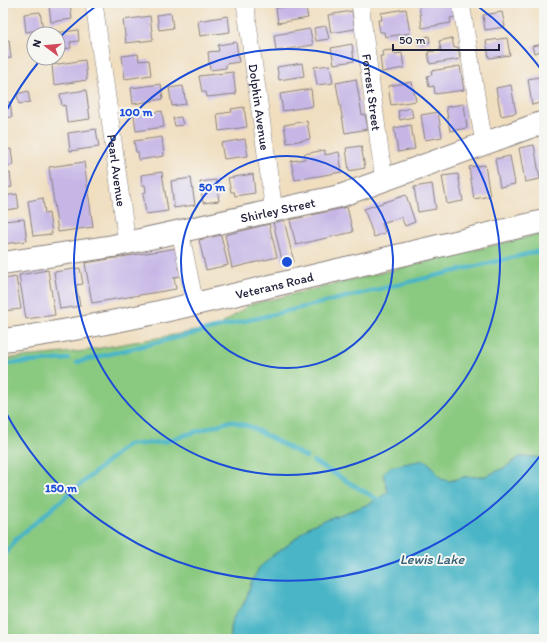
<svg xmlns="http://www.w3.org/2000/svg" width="547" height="642" viewBox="0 0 547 642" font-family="Itim,sans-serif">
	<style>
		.green { fill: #8ac980; stroke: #56765e }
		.water { fill: #49b5c6; stroke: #366c80 }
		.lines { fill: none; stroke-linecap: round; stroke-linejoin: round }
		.stream { stroke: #49b5c6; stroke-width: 4.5 }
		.building { fill: #c6b6e6 }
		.street-casing { stroke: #89807d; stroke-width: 18 }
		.secondary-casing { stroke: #89807d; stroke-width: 24 }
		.street { stroke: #fff; stroke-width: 17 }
		.secondary { stroke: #fff; stroke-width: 22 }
		.ring { fill: none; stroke: #1d4ed8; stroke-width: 2 }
		.labels { text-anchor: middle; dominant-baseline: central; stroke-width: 4; stroke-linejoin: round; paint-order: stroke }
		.street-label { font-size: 13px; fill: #22223b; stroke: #f6f6f2 }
		.water-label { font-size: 14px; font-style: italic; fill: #325d73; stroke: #f6f6f2 }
		.centre { fill: #1d4ed8; stroke: #f6f6f2; stroke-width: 2 }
		.ring-label { font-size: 12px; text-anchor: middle; font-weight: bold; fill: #1d4ed8; stroke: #f6f6f2; stroke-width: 4; stroke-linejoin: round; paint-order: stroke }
	</style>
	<rect width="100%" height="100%" fill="#f6f6f2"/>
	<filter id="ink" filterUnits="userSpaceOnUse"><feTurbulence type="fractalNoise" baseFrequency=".025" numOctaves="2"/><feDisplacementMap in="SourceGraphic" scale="8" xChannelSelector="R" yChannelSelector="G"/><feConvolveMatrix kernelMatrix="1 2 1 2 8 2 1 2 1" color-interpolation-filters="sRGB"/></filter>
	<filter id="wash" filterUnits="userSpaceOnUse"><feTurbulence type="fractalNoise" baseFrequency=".012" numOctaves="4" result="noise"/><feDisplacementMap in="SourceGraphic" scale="16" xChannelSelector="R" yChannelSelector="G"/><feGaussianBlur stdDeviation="0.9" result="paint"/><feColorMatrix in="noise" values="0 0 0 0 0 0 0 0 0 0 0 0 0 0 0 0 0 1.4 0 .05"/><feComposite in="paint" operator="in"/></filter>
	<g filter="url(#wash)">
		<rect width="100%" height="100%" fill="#f0debf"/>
		<polygon class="green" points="544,233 544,458 534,457 519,457 506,467 486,476 464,477 450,481 441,479 430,464 383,474 389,492 371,503 356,509 327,519 310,526 288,545 273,555 251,583 247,596 243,605 236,612 231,623 231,636 230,639 3,639 3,359 84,351 218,327 249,305"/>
		<polygon class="water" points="519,457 534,457 544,458 544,638 542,639 230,639 231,636 231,623 236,612 243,605 247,596 251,583 259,568 273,555 288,545 310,526 327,519 356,509 371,503 388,492 383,474 390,467 408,463 425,460 430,464 441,479 450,481 464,477 486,476 506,467"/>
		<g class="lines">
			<g class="stream">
				<polyline points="77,362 228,325 544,250"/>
				<polyline points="3,364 68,359"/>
				<polyline points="313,461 382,502"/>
				<polyline points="3,557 16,539 127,445 163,442 231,421 251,427 306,457"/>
			</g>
		</g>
		<g id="blocks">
			<g class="building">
				<polygon points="3,3 12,3 12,5 3,6"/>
				<polygon points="64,3 70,3 72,19 51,22 49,5"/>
				<polygon points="140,3 160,3 160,5 140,8"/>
				<polygon points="291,3 305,3 308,18 278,23 276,8 291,6"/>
				<polygon points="431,3 448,3 448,5 453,5 455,17 450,18 451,23 422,28 419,5"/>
				<polygon points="406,9 410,33 385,37 384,32 380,32 378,20 382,20 381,13"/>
				<polygon points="352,11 355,29 331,33 328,15"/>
				<polygon points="40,12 43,29 26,32 24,14"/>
				<polygon points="502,12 505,27 485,30 483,15"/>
				<polygon points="171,13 173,28 159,30 157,15"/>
				<polygon points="150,16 153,40 126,43 123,20"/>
				<polygon points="228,16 230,32 200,36 198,21"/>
				<polygon points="326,26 329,39 316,41 314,28"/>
				<polygon points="310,29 313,45 276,51 274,35"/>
				<polygon points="78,30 79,41 70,42 71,48 58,49 58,34 55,34 55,33"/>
				<polygon points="429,36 430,42 418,45 417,39"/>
				<polygon points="452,38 454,48 458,47 460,59 430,64 428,52 441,50 439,41"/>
				<polygon points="507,38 510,55 489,58 486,41"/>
				<polygon points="9,40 11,58 3,59 3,41"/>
				<polygon points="236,42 239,62 226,64 226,68 210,70 208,52 219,51 218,45"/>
				<polygon points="352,44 354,61 334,64 331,48"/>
				<polygon points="544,44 544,50 534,53 532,46"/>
				<polygon points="393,50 394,54 402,53 404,68 382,72 380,56 383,56 382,51"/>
				<polygon points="138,54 139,61 149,60 151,75 125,79 122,56"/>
				<polygon points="85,60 87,80 54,85 52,65"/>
				<polygon points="302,63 304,76 279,80 277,67"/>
				<polygon points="330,65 333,83 317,85 314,67"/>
				<polygon points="460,66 464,90 435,94 434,86 429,87 427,76 432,75 431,71"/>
				<polygon points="233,72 236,94 207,97 206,92 202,92 199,76"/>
				<polygon points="544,76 544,102 532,105 528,79"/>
				<polygon points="356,79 362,115 365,114 368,129 345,133 336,83"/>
				<polygon points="412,82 416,101 391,105 388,86"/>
				<polygon points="161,84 163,99 133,104 131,88"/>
				<polygon points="511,85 516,113 501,116 496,88"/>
				<polygon points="183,86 186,104 172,106 169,88"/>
				<polygon points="311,89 313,106 283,111 280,94"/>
				<polygon points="86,90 90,119 67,122 65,105 62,106 60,94"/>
				<polygon points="28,91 30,102 19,104 17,94"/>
				<polygon points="10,102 12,117 3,118 3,103"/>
				<polygon points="464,104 467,128 450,131 446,107"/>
				<polygon points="244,107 247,127 219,131 217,114 232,112 231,109"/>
				<polygon points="411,108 413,117 400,120 398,111"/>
				<polygon points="162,111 164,127 136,131 134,115"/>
				<polygon points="438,112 442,137 425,140 421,115"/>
				<polygon points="181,117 183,125 175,126 173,118"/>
				<polygon points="307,121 310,139 287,143 284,125"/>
				<polygon points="3,124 5,124 7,139 3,140"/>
				<polygon points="411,125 415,149 398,152 394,128"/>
				<polygon points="96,129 99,147 70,151 68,133"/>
				<polygon points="162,137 164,156 139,160 138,152 136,152 134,141"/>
				<polygon points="245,139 248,156 224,159 221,143"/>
				<polygon points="534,145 540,179 525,182 519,148"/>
				<polygon points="361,146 365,168 349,171 346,148"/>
				<polygon points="11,149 13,165 3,167 3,150"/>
				<polygon points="325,150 325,155 339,152 342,172 295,180 291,161 305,159 304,154"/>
				<polygon points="510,156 515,184 500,187 495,159"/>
				<polygon points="84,162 93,227 58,232 49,167"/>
				<polygon points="485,165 490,196 474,199 469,167"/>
				<polygon points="162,172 168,211 146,214 143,193 146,192 145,185 142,185 141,175"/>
				<polygon points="3,173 10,173 12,187 3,188"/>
				<polygon points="253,174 255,193 235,196 234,192 231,192 228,178"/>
				<polygon points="458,174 463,201 447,204 442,176"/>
				<polygon points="191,178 195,205 174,208 171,181"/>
				<polygon points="216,180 219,201 203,203 200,182"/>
				<polygon points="432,184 436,209 418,212 414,187"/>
				<polygon points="17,194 19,208 6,210 6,206 3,207 3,196"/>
				<polygon points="406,195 415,222 405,226 401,217 382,223 385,233 374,237 364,209"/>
				<polygon points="43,198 45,214 49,213 52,234 33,236 28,201"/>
				<polygon points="347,207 353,232 296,245 290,220"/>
				<polygon points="24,219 27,241 3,244 3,221"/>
				<polygon points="284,220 294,262 283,264 273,222"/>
				<polygon points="269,224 277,257 232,268 225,235"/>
				<polygon points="221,235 228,265 206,270 199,240"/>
				<polygon points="177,248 181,276 174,277 176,289 92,303 85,263"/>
				<polygon points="80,268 83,284 76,285 80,306 60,309 54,272"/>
				<polygon points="48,270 55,315 26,319 19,275"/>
				<polygon points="16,277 21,309 3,311 3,279"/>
			</g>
		</g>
	</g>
	<g filter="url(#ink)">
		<use href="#blocks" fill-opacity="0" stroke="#89807d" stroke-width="1"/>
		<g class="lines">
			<defs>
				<g id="street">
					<path id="s1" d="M 94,3 L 127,243"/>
					<path id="s2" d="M 245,3 L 274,211"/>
					<path id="s3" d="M 360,3 L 384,181"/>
					<polyline points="461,3 484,144"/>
					<polyline points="180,231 195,304"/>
				</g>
				<g id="secondary">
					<path id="s4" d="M 3,263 L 113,246 L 340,196 L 544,122"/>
					<path id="s5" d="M 3,340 C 96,328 188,306 279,284 C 367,263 456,242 544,221"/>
				</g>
			</defs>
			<use href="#street" class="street-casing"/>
			<use href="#secondary" class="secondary-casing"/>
			<use href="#street" class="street"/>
			<use href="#secondary" class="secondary"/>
		</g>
	</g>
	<g class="ring">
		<circle cx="287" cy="262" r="106"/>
		<circle cx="287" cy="262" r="213"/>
		<path d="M543 452A319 319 0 0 1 4 409M4 115A319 319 0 0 1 41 59M59 38A319 319 0 0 1 99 4M475 4A319 319 0 0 1 543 72"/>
	</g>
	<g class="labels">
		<g class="street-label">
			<text stroke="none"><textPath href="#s3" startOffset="90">Forrest Street</textPath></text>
			<text stroke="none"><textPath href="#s2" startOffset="105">Dolphin Avenue</textPath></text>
			<text stroke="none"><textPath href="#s1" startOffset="169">Pearl Avenue</textPath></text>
			<text stroke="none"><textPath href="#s4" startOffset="280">Shirley Street</textPath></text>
			<text stroke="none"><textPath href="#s5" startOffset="277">Veterans Road</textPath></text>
		</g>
		<g class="water-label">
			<text x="432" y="559">Lewis Lake</text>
		</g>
	</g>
	<circle cx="287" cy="262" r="6" class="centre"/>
	<g class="ring-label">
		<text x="136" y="116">100 m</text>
		<text x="212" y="191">50 m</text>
		<text x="61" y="492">150 m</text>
	</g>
	<rect width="547" height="642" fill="none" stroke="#f6f6f2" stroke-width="16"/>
	<g transform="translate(46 46) rotate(286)"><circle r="19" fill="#f6f6f2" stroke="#a1a1a9"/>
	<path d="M0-3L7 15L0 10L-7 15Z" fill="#d1495b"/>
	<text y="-6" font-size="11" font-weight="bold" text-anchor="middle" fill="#22223b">N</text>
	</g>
	<path d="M393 44v6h106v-6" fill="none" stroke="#22223b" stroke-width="2"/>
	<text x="399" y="44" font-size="12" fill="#22223b" stroke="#f6f6f2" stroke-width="3" paint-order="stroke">50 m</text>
</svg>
